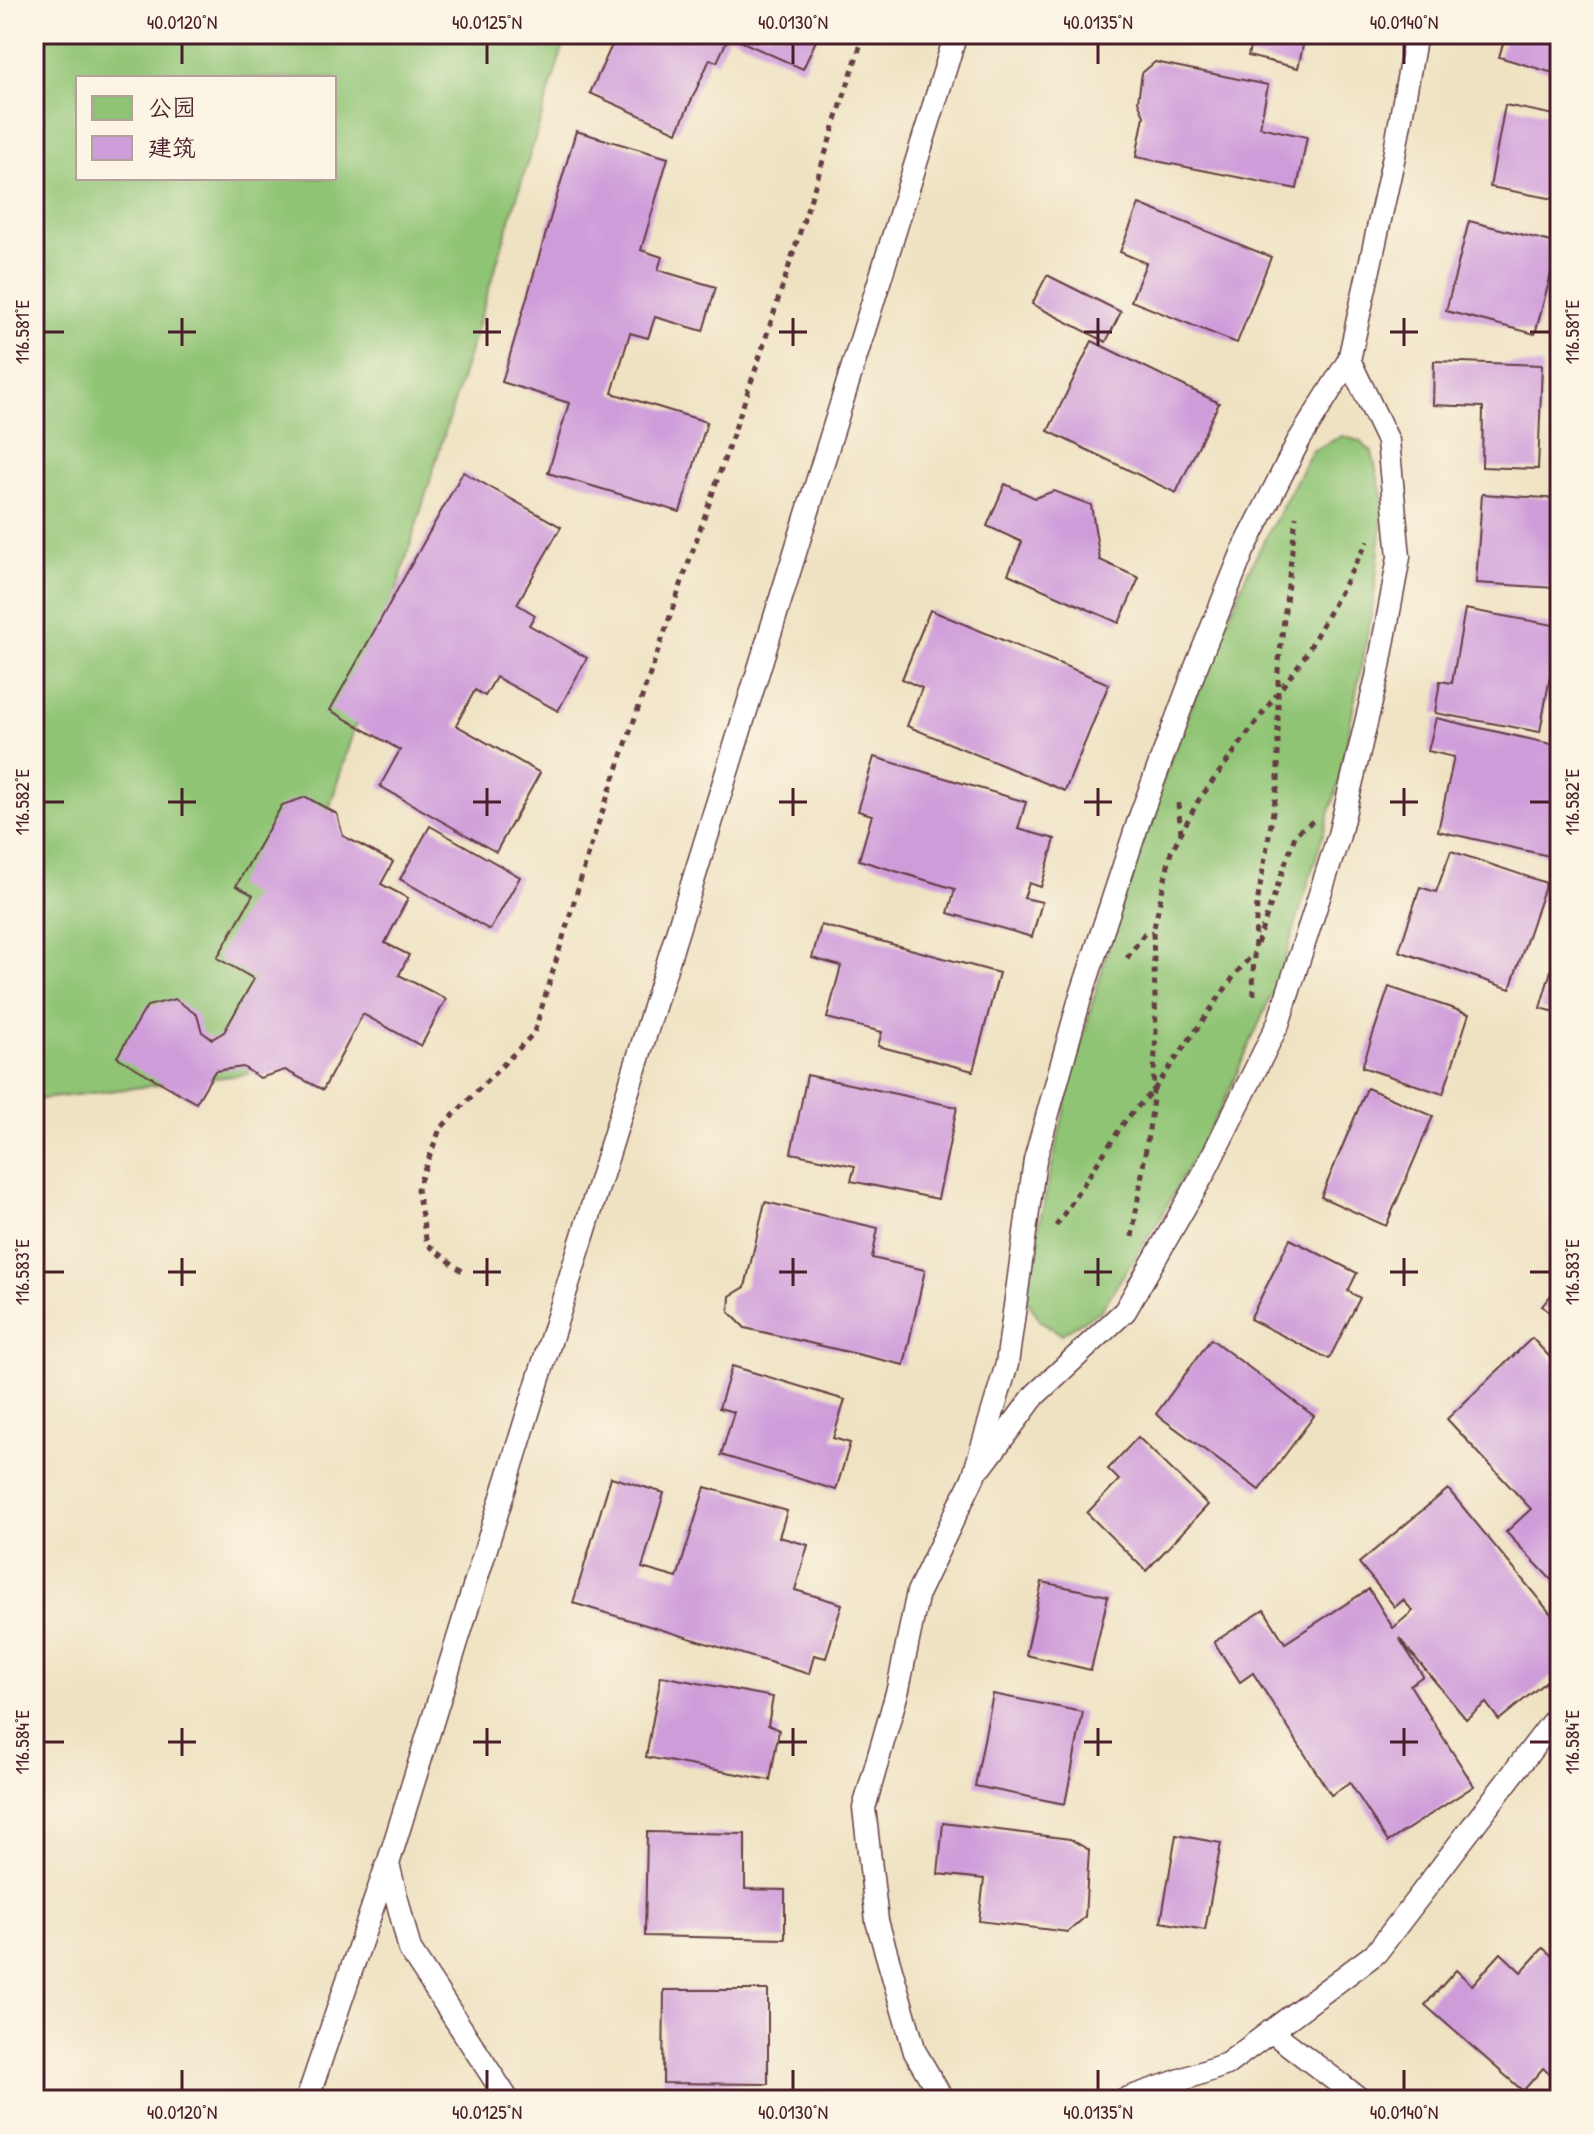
<svg xmlns="http://www.w3.org/2000/svg" width="1594" height="2134" viewBox="0 0 1594 2134" font-family="'Patrick Hand','LXGW WenKai TC',sans-serif">
	<style>
		.green { fill: #90c475; stroke: #6d7250; stroke-width: 2; fill-rule: evenodd }
		.building { fill: #cf9cda }
		.lines { fill: none; stroke-linecap: round; stroke-linejoin: round }
		.service-casing { stroke: #633c42; stroke-width: 25 }
		.path { stroke: #633c42; stroke-width: 5; stroke-dasharray: 6 6; stroke-linecap: butt }
		.service { stroke: #fff; stroke-width: 22 }
		.ticks { fill: none; stroke: #4a1f2b; stroke-width: 3 }
		.neatline { fill: none; stroke: #4a1f2b; stroke-width: 3 }
		.ticks-label { font-size: 20px; text-anchor: middle; fill: #4a1f2b }
	</style>
	<rect width="100%" height="100%" fill="#fcf5e5"/>
	<filter id="ink" filterUnits="userSpaceOnUse"><feTurbulence type="fractalNoise" baseFrequency=".0125" numOctaves="2"/><feDisplacementMap in="SourceGraphic" scale="16" xChannelSelector="R" yChannelSelector="G"/><feConvolveMatrix kernelMatrix="1 2 1 2 8 2 1 2 1" color-interpolation-filters="sRGB"/></filter>
	<filter id="wash" filterUnits="userSpaceOnUse"><feTurbulence type="fractalNoise" baseFrequency=".006" numOctaves="4" result="noise"/><feDisplacementMap in="SourceGraphic" scale="32" xChannelSelector="R" yChannelSelector="G"/><feGaussianBlur stdDeviation="1.8" result="paint"/><feColorMatrix in="noise" values="0 0 0 0 0 0 0 0 0 0 0 0 0 0 0 0 0 1.4 0 .05"/><feComposite in="paint" operator="in"/></filter>
	<g filter="url(#wash)">
		<rect width="100%" height="100%" fill="#efe2c2"/>
		<g class="green">
			<path d="M 34,34 L 567,34 L 248,1074 L 34,1100 ZM 78,78 L 334,78 L 334,178 L 78,178 Z"/>
			<polygon points="1342,436 1359,441 1372,452 1384,504 1373,605 1339,782 1280,976 1223,1104 1156,1225 1101,1310 1061,1334 1041,1321 1026,1299 1038,1229 1072,1076 1125,888 1177,742 1247,573 1312,451"/>
		</g>
		<g id="blocks">
			<g class="building">
				<polygon points="617,34 819,34 803,69 729,36 717,62 710,59 677,132 590,93"/>
				<polygon points="1253,34 1315,34 1314,39 1305,37 1298,68 1248,56"/>
				<polygon points="1506,34 1560,34 1560,75 1499,57"/>
				<polygon points="1155,62 1268,85 1260,127 1307,137 1297,189 1136,157 1144,116 1138,101 1142,73"/>
				<polygon points="1505,105 1560,116 1560,200 1490,187"/>
				<polygon points="576,131 668,158 641,250 662,257 658,270 716,287 703,331 655,317 648,338 630,333 612,393 707,422 680,512 548,473 569,403 502,382"/>
				<polygon points="1139,204 1271,257 1237,343 1131,301 1146,263 1120,252"/>
				<polygon points="1469,221 1559,244 1535,334 1446,311"/>
				<polygon points="1047,275 1121,312 1106,342 1032,304"/>
				<polygon points="1092,341 1219,403 1176,493 1048,431"/>
				<polygon points="1434,361 1542,365 1538,469 1482,467 1483,407 1433,405"/>
				<polygon points="463,472 561,527 517,604 535,615 529,625 587,658 558,711 496,677 485,696 475,690 456,725 540,773 496,852 380,786 400,750 330,710"/>
				<polygon points="1005,484 1035,498 1054,491 1091,505 1100,560 1139,578 1119,623 1008,574 1022,542 987,526"/>
				<polygon points="1482,494 1560,499 1555,588 1476,583"/>
				<polygon points="1465,609 1559,626 1540,732 1435,713 1440,681 1452,683"/>
				<polygon points="930,610 1109,684 1065,791 907,726 922,688 902,679"/>
				<polygon points="1436,718 1560,746 1560,829 1554,857 1438,831 1454,757 1428,751"/>
				<polygon points="874,757 1026,802 1018,829 1055,839 1041,887 1029,883 1024,898 1042,902 1032,937 948,913 955,889 859,860 872,815 858,811"/>
				<polygon points="306,797 337,814 343,836 393,862 381,884 408,898 385,943 409,955 399,975 446,999 421,1046 363,1014 323,1090 285,1070 260,1078 243,1067 215,1071 196,1103 117,1057 147,1006 175,999 197,1015 202,1032 212,1039 224,1032 254,979 217,958 253,895 236,886 282,805"/>
				<polygon points="430,826 520,877 490,930 400,879"/>
				<polygon points="1451,851 1546,883 1510,989 1399,951 1420,887 1436,892"/>
				<polygon points="821,925 999,973 973,1071 878,1046 882,1032 827,1018 841,966 812,958"/>
				<polygon points="1559,943 1560,943 1560,1013 1540,1008"/>
				<polygon points="1389,987 1469,1014 1443,1094 1362,1067"/>
				<polygon points="807,1075 957,1107 938,1199 851,1181 855,1166 791,1153"/>
				<polygon points="1367,1088 1433,1116 1386,1226 1321,1197"/>
				<polygon points="765,1202 878,1228 872,1258 925,1270 904,1365 745,1328 729,1312 730,1296 745,1287"/>
				<polygon points="1290,1239 1357,1273 1348,1291 1360,1298 1329,1359 1250,1319"/>
				<polygon points="1560,1284 1560,1321 1542,1306"/>
				<polygon points="1532,1338 1560,1368 1560,1589 1506,1532 1531,1509 1447,1419"/>
				<polygon points="1211,1339 1314,1416 1259,1490 1156,1414"/>
				<polygon points="732,1366 845,1400 833,1438 850,1443 836,1490 721,1455 734,1412 719,1408"/>
				<polygon points="1138,1437 1208,1505 1146,1571 1087,1513 1119,1480 1108,1469"/>
				<polygon points="611,1477 664,1493 642,1568 677,1578 705,1487 787,1511 779,1537 808,1545 795,1590 842,1604 826,1658 814,1655 809,1674 573,1603"/>
				<polygon points="1448,1489 1560,1625 1560,1670 1499,1720 1486,1703 1466,1719 1399,1638 1423,1676 1410,1685 1474,1786 1388,1842 1350,1783 1331,1795 1253,1673 1240,1682 1214,1642 1264,1610 1285,1643 1369,1589 1393,1628 1413,1611 1403,1600 1395,1607 1359,1563"/>
				<polygon points="1042,1582 1108,1596 1091,1670 1026,1655"/>
				<polygon points="661,1676 773,1697 768,1725 779,1730 770,1780 646,1757"/>
				<polygon points="993,1694 1083,1712 1065,1804 975,1786"/>
				<polygon points="943,1823 1070,1839 1089,1850 1085,1917 1068,1932 979,1921 984,1879 938,1874"/>
				<polygon points="647,1832 745,1834 745,1889 785,1890 785,1939 645,1936"/>
				<polygon points="1176,1835 1221,1843 1205,1930 1161,1922"/>
				<polygon points="1543,1948 1560,1963 1560,2077 1557,2081 1543,2068 1523,2091 1425,2005 1456,1970 1472,1985 1501,1953 1521,1972"/>
				<polygon points="664,1990 768,1990 768,2084 663,2083"/>
			</g>
		</g>
	</g>
	<g filter="url(#ink)">
		<use href="#blocks" fill-opacity="0" stroke="#633c42" stroke-width="2"/>
		<g class="lines">
			<defs>
				<g id="service">
					<polyline points="982,1466 1035,1395 1125,1311 1204,1173 1278,1024 1339,835 1377,677 1399,557 1388,441 1349,360"/>
					<polyline points="1271,2031 1361,2100"/>
					<polyline points="307,2100 387,1865"/>
					<polyline points="508,2100 410,1950 388,1864 956,34"/>
					<polyline points="943,2100 915,2052 877,1921 864,1808 898,1689 918,1592 973,1478 1007,1364 1035,1160 1079,1002 1140,817 1196,667 1243,551 1298,442 1349,360 1394,156 1416,34"/>
					<polyline points="1123,2100 1227,2064 1376,1953 1560,1712"/>
				</g>
			</defs>
			<use href="#service" class="service-casing"/>
			<g class="path">
				<polyline points="1178,803 1181,833"/>
				<polyline points="1257,944 1296,833 1313,821"/>
				<polyline points="1127,958 1144,934 1153,932"/>
				<polyline points="1254,995 1253,975 1257,904 1278,783 1278,670 1296,516"/>
				<polyline points="1056,1226 1127,1118 1153,1091 1237,972 1254,953"/>
				<polyline points="1132,1237 1152,1110 1156,1031 1153,932 1171,852 1198,801 1305,656 1368,541"/>
				<polyline points="462,1271 427,1244 417,1189 440,1129 534,1033 594,836 757,365 864,34"/>
			</g>
			<use href="#service" class="service"/>
		</g>
	</g>
	<path class="ticks" d="M 182,44 L 182,64M 487,44 L 487,64M 793,44 L 793,64M 1098,44 L 1098,64M 1404,44 L 1404,64M 182,318 L 182,346M 487,318 L 487,346M 793,318 L 793,346M 1098,318 L 1098,346M 1404,318 L 1404,346M 44,332 L 64,332M 168,332 L 196,332M 473,332 L 501,332M 779,332 L 807,332M 1084,332 L 1112,332M 1390,332 L 1418,332M 1530,332 L 1550,332M 182,788 L 182,816M 487,788 L 487,816M 793,788 L 793,816M 1098,788 L 1098,816M 1404,788 L 1404,816M 44,802 L 64,802M 168,802 L 196,802M 473,802 L 501,802M 779,802 L 807,802M 1084,802 L 1112,802M 1390,802 L 1418,802M 1530,802 L 1550,802M 182,1258 L 182,1286M 487,1258 L 487,1286M 793,1258 L 793,1286M 1098,1258 L 1098,1286M 1404,1258 L 1404,1286M 44,1272 L 64,1272M 168,1272 L 196,1272M 473,1272 L 501,1272M 779,1272 L 807,1272M 1084,1272 L 1112,1272M 1390,1272 L 1418,1272M 1530,1272 L 1550,1272M 182,1728 L 182,1756M 487,1728 L 487,1756M 793,1728 L 793,1756M 1098,1728 L 1098,1756M 1404,1728 L 1404,1756M 44,1742 L 64,1742M 168,1742 L 196,1742M 473,1742 L 501,1742M 779,1742 L 807,1742M 1084,1742 L 1112,1742M 1390,1742 L 1418,1742M 1530,1742 L 1550,1742M 182,2070 L 182,2090M 487,2070 L 487,2090M 793,2070 L 793,2090M 1098,2070 L 1098,2090M 1404,2070 L 1404,2090"/>
	<rect width="1594" height="2134" fill="none" stroke="#fcf5e5" stroke-width="88"/>
	<rect x="76" y="76" width="260" height="104" fill="#fcf5e5" stroke="#b59f9b" stroke-width="2"/>
	<rect x="92" y="96" width="40" height="24" fill="#90c475" stroke="#b59f9b" stroke-width="2"/>
	<text x="148" y="116" font-size="24" fill="#4a1f2b">公园</text>
	<rect x="92" y="136" width="40" height="24" fill="#cf9cda" stroke="#b59f9b" stroke-width="2"/>
	<text x="148" y="156" font-size="24" fill="#4a1f2b">建筑</text>
	<rect x="44" y="44" width="1506" height="2046" class="neatline"/>
	<g class="ticks-label">
		<text x="182" y="29">40.0120°N</text>
		<text x="487" y="29">40.0125°N</text>
		<text x="793" y="29">40.0130°N</text>
		<text x="1098" y="29">40.0135°N</text>
		<text x="1404" y="29">40.0140°N</text>
		<text transform="translate(1572 332) rotate(-90)" y="7">116.581°E</text>
		<text transform="translate(22 332) rotate(-90)" y="7">116.581°E</text>
		<text transform="translate(1572 802) rotate(-90)" y="7">116.582°E</text>
		<text transform="translate(22 802) rotate(-90)" y="7">116.582°E</text>
		<text transform="translate(1572 1272) rotate(-90)" y="7">116.583°E</text>
		<text transform="translate(22 1272) rotate(-90)" y="7">116.583°E</text>
		<text transform="translate(22 1742) rotate(-90)" y="7">116.584°E</text>
		<text transform="translate(1572 1742) rotate(-90)" y="7">116.584°E</text>
		<text x="182" y="2119">40.0120°N</text>
		<text x="487" y="2119">40.0125°N</text>
		<text x="793" y="2119">40.0130°N</text>
		<text x="1098" y="2119">40.0135°N</text>
		<text x="1404" y="2119">40.0140°N</text>
	</g>
</svg>
